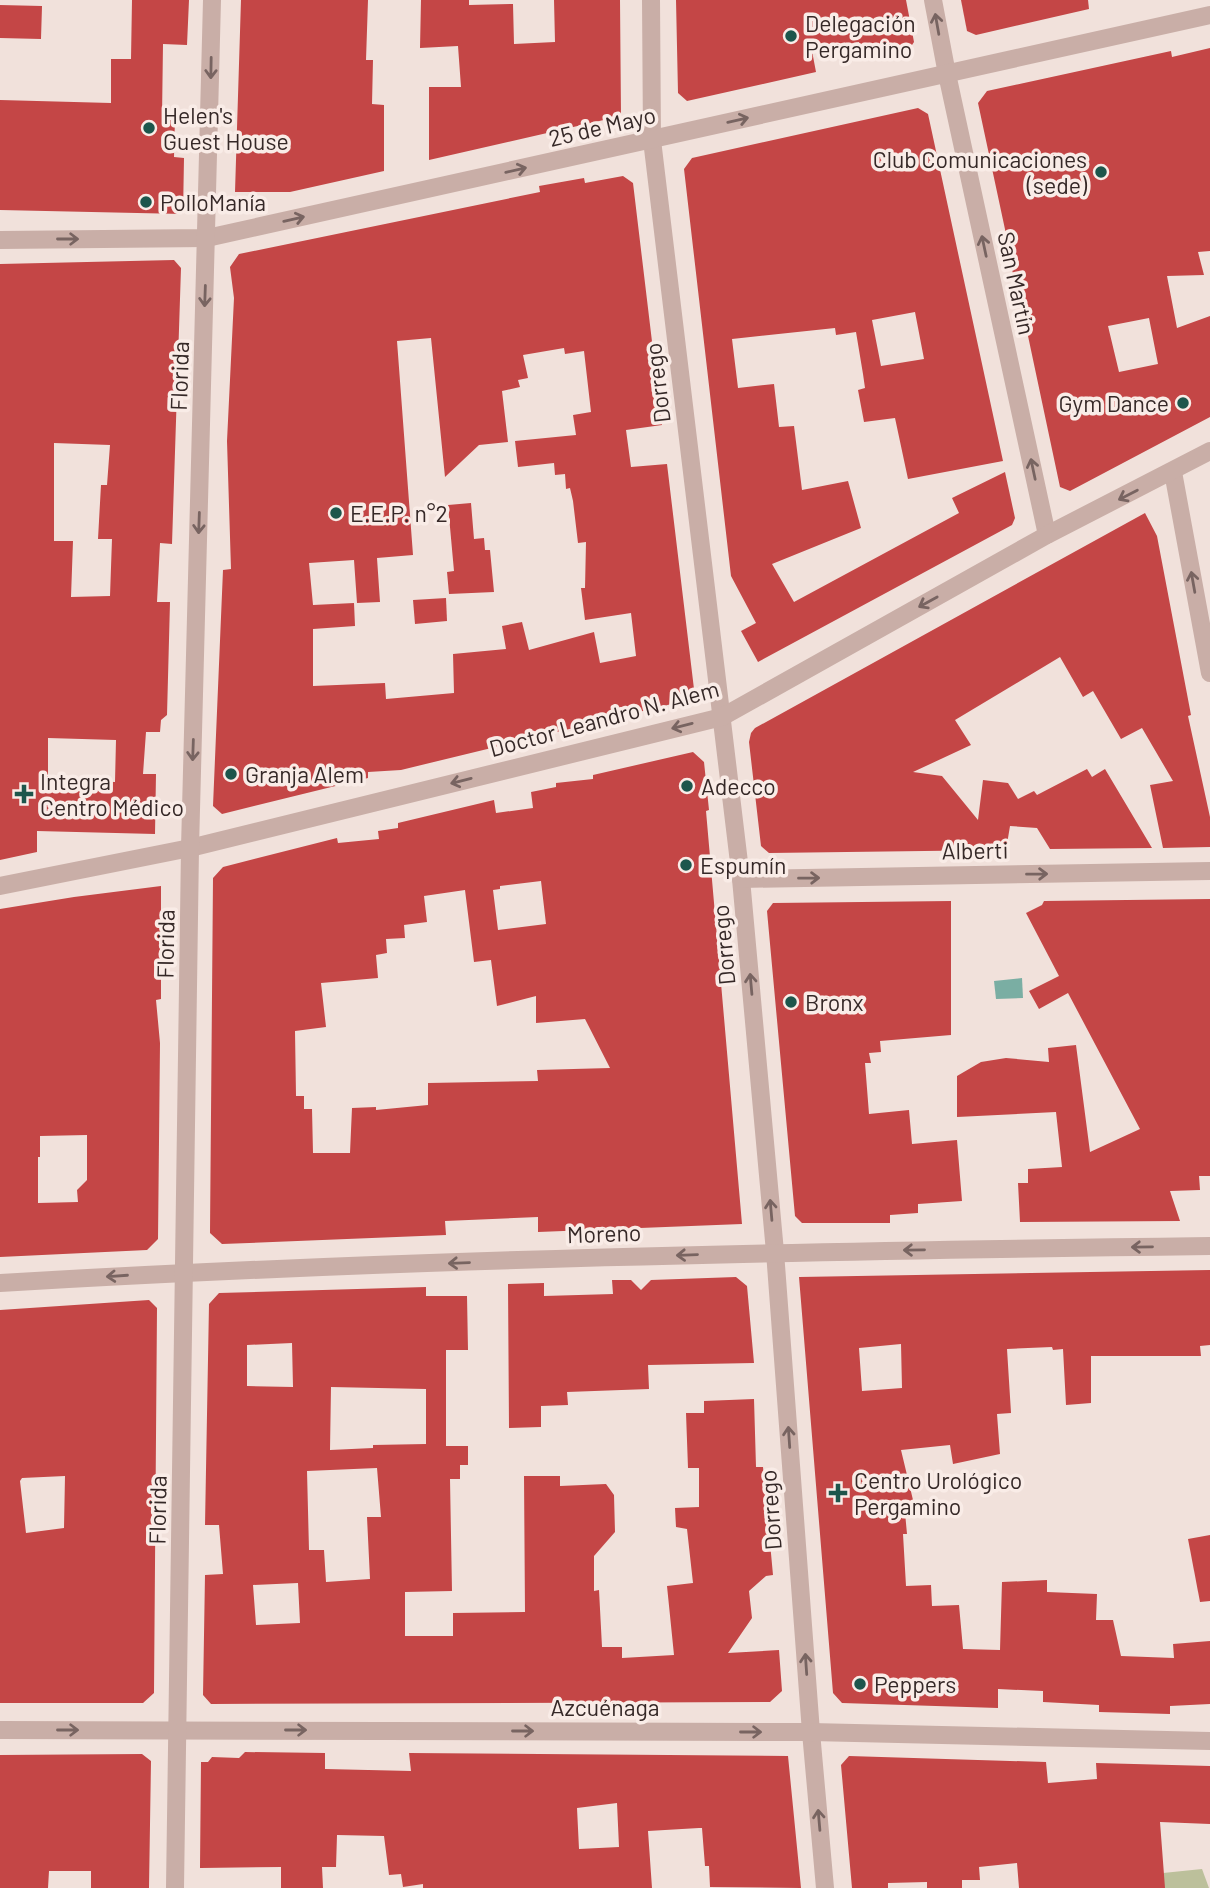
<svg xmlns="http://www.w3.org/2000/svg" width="1210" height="1888" viewBox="0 0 1210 1888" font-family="Barlow,sans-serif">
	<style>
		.green { fill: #bcc09b }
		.water { fill: #7aaea3 }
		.building { fill: #c44646; fill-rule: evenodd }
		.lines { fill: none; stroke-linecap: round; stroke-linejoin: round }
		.minor { stroke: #c9aea7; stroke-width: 18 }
		.oneway { stroke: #786461 }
		.poi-dot { fill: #1d564c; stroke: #f9ece7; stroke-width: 2.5 }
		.labels { text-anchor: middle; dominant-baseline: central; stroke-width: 7; stroke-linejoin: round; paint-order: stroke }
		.poi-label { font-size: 23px; fill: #352827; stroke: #f9ece7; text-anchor: start }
		.street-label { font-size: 23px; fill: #352827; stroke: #f9ece7 }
	</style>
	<rect width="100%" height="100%" fill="#f1e1db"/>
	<polygon class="green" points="1202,1869 1209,1888 1135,1888 1134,1876"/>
	<polygon class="water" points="1022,978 1023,998 996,999 994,981"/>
	<g class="building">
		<polygon points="132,0 189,0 187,45 163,44 162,117 175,117 174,157 184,158 183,214 0,210 0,100 111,103 111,59 131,59"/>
		<polygon points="241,0 368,0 366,60 373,60 372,104 384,105 384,171 290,192 235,192"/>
		<polygon points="421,0 469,0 469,5 513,4 514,44 555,42 554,0 620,0 621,116 429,160 429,87 461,87 458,46 420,48"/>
		<polygon points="676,0 906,0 914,42 908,51 862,61 859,42 812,51 816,72 687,101 678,93"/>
		<polygon points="961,0 1088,0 1089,9 976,35 967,31"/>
		<polygon points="0,5 42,6 41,39 0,38"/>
		<path d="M 1210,48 L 1210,251 L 1198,252 L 1204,275 L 1167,276 L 1177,328 L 1210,316 L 1210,417 L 1070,491 L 1060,487 L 1017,284 L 1013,281 L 1012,262 L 978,103 L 987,91 L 1171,51 L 1172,57 ZM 1149,318 L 1158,364 L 1119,372 L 1108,326 Z"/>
		<path d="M 918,108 L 928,114 L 1003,461 L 908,479 L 895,418 L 864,422 L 858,390 L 865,388 L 863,374 L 856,332 L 836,335 L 835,328 L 732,339 L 738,388 L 774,384 L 779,427 L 794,426 L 802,490 L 848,481 L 861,528 L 772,564 L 794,602 L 959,513 L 952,498 L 1005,472 L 1015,518 L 1012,525 L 758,662 L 741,631 L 756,623 L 731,576 L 684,169 L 692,158 ZM 915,312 L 924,359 L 881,366 L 872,320 Z"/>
		<path d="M 623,176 L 633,183 L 662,425 L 626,430 L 631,467 L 667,464 L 694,689 L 688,700 L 401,770 L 368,772 L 368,778 L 222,814 L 213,806 L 223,570 L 231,569 L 227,441 L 234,298 L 230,267 L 239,254 L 540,192 L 539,186 L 584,178 L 585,183 ZM 431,338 L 445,477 L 479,445 L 508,442 L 502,391 L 520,387 L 518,380 L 528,378 L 523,355 L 564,348 L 565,354 L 584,351 L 591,412 L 573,415 L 576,435 L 515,441 L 518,467 L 554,463 L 555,475 L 565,474 L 566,489 L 570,488 L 573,501 L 578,543 L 586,542 L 585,588 L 581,588 L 585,620 L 631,613 L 636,656 L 600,663 L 594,632 L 529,650 L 522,622 L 502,626 L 506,649 L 453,654 L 454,693 L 386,699 L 385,683 L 313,686 L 313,629 L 355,626 L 354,603 L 313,605 L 309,563 L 354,560 L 357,603 L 380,602 L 377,558 L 413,555 L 397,341 Z"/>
		<path d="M 174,260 L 181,268 L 172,544 L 160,543 L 157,602 L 170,602 L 167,715 L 161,720 L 160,732 L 146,732 L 143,774 L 156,774 L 155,834 L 37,831 L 37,852 L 0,860 L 0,264 ZM 54,443 L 110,445 L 107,485 L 101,485 L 98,539 L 112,539 L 110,596 L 71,597 L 73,541 L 54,541 ZM 48,738 L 116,740 L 115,782 L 48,780 Z"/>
		<polygon points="471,503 474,539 484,538 485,550 490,550 494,592 449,594 447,572 454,571 448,505"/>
		<polygon points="1145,513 1157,536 1191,715 1188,716 1210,817 1210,847 1163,848 1150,785 1173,781 1142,728 1121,739 1093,691 1083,697 1060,657 955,720 971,745 913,772 942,776 978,820 983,780 1008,783 1018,799 1034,791 1037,795 1087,769 1092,777 1105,769 1152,848 1050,849 1037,828 1010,826 1006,850 1002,850 769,853 761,846 749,742 751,733 755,728"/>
		<polygon points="446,598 447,621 415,624 413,600"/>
		<path d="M 693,752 L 704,762 L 709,810 L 706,811 L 742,1224 L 538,1232 L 538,1217 L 445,1221 L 446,1235 L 222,1244 L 210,1233 L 213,878 L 223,867 L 337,838 L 338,843 L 379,839 L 378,831 L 398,828 L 398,823 L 494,800 L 496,813 L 533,808 L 531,792 L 556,787 L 556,783 L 593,779 L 593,775 ZM 541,881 L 546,924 L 498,930 L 493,890 L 500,889 L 500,886 ZM 465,890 L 474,962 L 491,960 L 497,1006 L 536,996 L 536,1023 L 585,1019 L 610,1068 L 537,1070 L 538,1081 L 428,1083 L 428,1105 L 376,1110 L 376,1107 L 352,1108 L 350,1153 L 313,1153 L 312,1109 L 304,1109 L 304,1096 L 296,1096 L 295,1031 L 326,1027 L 321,983 L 378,978 L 376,955 L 387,953 L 386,939 L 405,938 L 404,925 L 427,922 L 424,896 Z"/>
		<path d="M 161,886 L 161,999 L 156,1000 L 160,1043 L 158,1239 L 147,1250 L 0,1257 L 0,909 L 74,897 ZM 87,1135 L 87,1180 L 77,1190 L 78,1202 L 38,1203 L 38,1157 L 40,1157 L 40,1136 Z"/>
		<polygon points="1210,899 1210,1176 1199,1176 1200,1190 1170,1191 1180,1221 1020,1222 1018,1183 1028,1183 1028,1169 1062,1167 1056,1112 957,1117 957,1076 981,1062 1006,1058 1049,1062 1048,1048 1076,1045 1090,1152 1140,1129 1068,993 1039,1009 1029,991 1059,976 1026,913 1042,905 1044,901"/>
		<polygon points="951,901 951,1035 880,1041 881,1052 869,1053 871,1063 865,1063 869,1114 909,1110 912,1144 957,1140 962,1201 918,1204 918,1213 890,1215 890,1223 802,1223 795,1216 767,911 773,903"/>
		<path d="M 1210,1270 L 1210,1345 L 1200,1346 L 1201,1356 L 1091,1356 L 1091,1403 L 1066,1405 L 1063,1349 L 1053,1350 L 1052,1347 L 1007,1349 L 1011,1413 L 997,1414 L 1000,1454 L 953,1464 L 950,1445 L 901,1450 L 913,1500 L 904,1502 L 907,1534 L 903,1534 L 906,1586 L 931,1585 L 932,1606 L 959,1605 L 963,1649 L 1000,1650 L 1002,1582 L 1047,1580 L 1047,1592 L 1097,1594 L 1096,1620 L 1113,1620 L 1121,1656 L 1174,1658 L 1173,1644 L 1210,1641 L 1210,1704 L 1170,1706 L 1170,1714 L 1099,1712 L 1099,1705 L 1043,1702 L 1043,1691 L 998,1689 L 998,1708 L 842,1703 L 833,1693 L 799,1277 ZM 901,1344 L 902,1388 L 862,1391 L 859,1348 Z"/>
		<polygon points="736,1277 747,1286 754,1363 648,1365 649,1389 567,1392 568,1405 541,1406 541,1427 509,1428 508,1284 544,1283 544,1296 613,1294 612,1280 631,1280 641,1290 651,1280"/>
		<path d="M 426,1287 L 426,1296 L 467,1296 L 468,1350 L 446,1350 L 446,1446 L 468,1446 L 468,1465 L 460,1465 L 460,1479 L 450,1479 L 452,1591 L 405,1592 L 405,1636 L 453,1636 L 453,1613 L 525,1612 L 524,1476 L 560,1476 L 560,1486 L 606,1484 L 614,1495 L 615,1532 L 594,1556 L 594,1591 L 599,1590 L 602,1647 L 622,1647 L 622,1658 L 674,1655 L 667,1586 L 693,1583 L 687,1529 L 676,1527 L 675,1508 L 699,1507 L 699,1468 L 688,1468 L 686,1413 L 704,1413 L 704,1401 L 754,1399 L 756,1467 L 763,1467 L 773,1575 L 766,1576 L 749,1591 L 752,1618 L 728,1653 L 779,1650 L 782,1691 L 770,1702 L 211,1704 L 203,1695 L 205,1575 L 223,1574 L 219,1525 L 205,1525 L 209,1304 L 219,1293 ZM 292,1343 L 293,1387 L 247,1386 L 247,1345 ZM 331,1387 L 426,1389 L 426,1444 L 373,1445 L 373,1448 L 330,1450 ZM 377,1468 L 381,1517 L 367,1517 L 370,1579 L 326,1582 L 324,1550 L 309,1550 L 307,1471 ZM 298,1583 L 300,1623 L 256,1625 L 253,1585 Z"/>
		<path d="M 149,1300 L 157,1308 L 154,1693 L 143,1703 L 0,1703 L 0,1310 ZM 65,1476 L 64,1528 L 26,1533 L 20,1481 L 22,1478 Z"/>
		<polygon points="1210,1535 1210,1601 1200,1602 1188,1539"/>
		<path d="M 245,1752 L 325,1753 L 325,1769 L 411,1771 L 409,1753 L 788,1756 L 801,1888 L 710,1887 L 709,1866 L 705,1866 L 702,1828 L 699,1828 L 648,1831 L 652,1888 L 423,1888 L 423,1884 L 403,1887 L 401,1874 L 389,1875 L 384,1836 L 337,1835 L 336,1867 L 322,1867 L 323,1888 L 281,1888 L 281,1867 L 200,1868 L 201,1762 L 208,1762 L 212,1757 L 239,1758 ZM 617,1803 L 619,1847 L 579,1849 L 577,1808 Z"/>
		<polygon points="142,1754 151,1761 149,1888 91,1888 91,1871 49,1871 48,1888 0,1888 0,1755"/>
		<polygon points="849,1756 1046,1762 1048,1783 1097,1779 1096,1763 1210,1766 1210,1824 1160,1822 1165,1888 1019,1888 1017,1863 979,1867 980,1880 962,1880 962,1888 927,1888 927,1882 888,1883 888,1888 852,1888 841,1765"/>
	</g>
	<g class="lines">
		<g class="minor">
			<polyline points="651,0 652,140 741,879 775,1252 811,1732 825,1888"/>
			<polyline points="933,0 947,74 1047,535"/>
			<polyline points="0,240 207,238 1210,15"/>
			<polyline points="1173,472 1210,673"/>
			<polyline points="741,879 1210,871"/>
			<polyline points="0,886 190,848 722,717 1047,535 1210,451"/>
			<path d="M 0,1283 C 403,1259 806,1251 1210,1246"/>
			<polyline points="0,1730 811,1732 1210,1741"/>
			<polyline points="175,1888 190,848 212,0"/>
		</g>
	</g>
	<defs><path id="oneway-shaft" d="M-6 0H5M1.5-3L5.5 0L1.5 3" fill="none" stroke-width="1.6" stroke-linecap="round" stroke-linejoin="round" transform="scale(1.75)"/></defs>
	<g class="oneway">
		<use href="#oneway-shaft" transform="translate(937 24) rotate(-100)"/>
		<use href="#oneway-shaft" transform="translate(211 68) rotate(91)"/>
		<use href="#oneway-shaft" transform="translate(738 120) rotate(-13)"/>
		<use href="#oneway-shaft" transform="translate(516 170) rotate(-13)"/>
		<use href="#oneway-shaft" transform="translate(294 219) rotate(-13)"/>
		<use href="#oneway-shaft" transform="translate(68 239)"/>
		<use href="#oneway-shaft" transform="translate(984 246) rotate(-102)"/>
		<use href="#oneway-shaft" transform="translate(205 296) rotate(92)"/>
		<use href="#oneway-shaft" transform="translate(1033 469) rotate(-102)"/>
		<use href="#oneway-shaft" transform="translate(1128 495) rotate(153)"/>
		<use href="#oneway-shaft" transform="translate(199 523) rotate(92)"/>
		<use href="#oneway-shaft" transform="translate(1193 582) rotate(-100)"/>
		<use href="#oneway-shaft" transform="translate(928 602) rotate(151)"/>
		<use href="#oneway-shaft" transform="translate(682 726) rotate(166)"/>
		<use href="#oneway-shaft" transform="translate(193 750) rotate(92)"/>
		<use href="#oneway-shaft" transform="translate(461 781) rotate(166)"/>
		<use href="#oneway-shaft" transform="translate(1037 874) rotate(-1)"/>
		<use href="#oneway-shaft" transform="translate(809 878) rotate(-1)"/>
		<use href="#oneway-shaft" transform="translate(751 984) rotate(-95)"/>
		<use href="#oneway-shaft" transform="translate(771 1210) rotate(-95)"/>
		<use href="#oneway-shaft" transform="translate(1142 1247) rotate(179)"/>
		<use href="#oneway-shaft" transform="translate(914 1250) rotate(179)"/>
		<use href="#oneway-shaft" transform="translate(687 1255) rotate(178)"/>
		<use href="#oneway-shaft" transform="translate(459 1263) rotate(178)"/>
		<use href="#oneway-shaft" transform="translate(117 1276) rotate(176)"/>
		<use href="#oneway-shaft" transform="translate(789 1437) rotate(-94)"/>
		<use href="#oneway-shaft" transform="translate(806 1664) rotate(-94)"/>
		<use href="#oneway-shaft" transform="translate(68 1730)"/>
		<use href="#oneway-shaft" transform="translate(296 1730)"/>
		<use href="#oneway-shaft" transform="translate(523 1731)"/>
		<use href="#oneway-shaft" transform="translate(751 1732)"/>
		<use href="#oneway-shaft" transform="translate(819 1820) rotate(-95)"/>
	</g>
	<g class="poi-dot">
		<circle cx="791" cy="36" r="7"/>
		<circle cx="149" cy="128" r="7"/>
		<circle cx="1101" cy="172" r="7"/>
		<circle cx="146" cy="202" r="7"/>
		<circle cx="1183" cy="403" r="7"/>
		<circle cx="336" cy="513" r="7"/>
		<circle cx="231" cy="774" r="7"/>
		<circle cx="687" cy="786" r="7"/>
		<path d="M20.5 783.5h7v7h7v7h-7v7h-7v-7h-7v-7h7z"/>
		<circle cx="686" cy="865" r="7"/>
		<circle cx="791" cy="1002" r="7"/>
		<path d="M834.5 1482.5h7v7h7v7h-7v7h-7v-7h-7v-7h7z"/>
		<circle cx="860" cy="1684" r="7"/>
	</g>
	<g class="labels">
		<g class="poi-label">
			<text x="805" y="23">Delegación<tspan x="805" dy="26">Pergamino</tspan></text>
			<text x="163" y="115">Helen's<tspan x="163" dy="26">Guest House</tspan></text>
			<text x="1087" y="159" text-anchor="end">Club Comunicaciones<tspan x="1087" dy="26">(sede)</tspan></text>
			<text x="160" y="202">PolloManía</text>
			<text x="1169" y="403" text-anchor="end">Gym Dance</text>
			<text x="350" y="513">E.E.P. n°2</text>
			<text x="245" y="774">Granja Alem</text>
			<text x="40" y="781">Integra<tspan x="40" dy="26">Centro Médico</tspan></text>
			<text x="701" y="786">Adecco</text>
			<text x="700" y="865">Espumín</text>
			<text x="805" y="1002">Bronx</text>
			<text x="854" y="1480">Centro Urológico<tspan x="854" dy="26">Pergamino</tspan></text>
			<text x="874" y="1684">Peppers</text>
		</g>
		<g class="street-label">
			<text transform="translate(602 126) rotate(-13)">25 de Mayo</text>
			<text transform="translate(1017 283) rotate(78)">San Martín</text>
			<text transform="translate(179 376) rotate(-88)">Florida</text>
			<text transform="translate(657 383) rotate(-97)">Dorrego</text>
			<text transform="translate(604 718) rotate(-15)">Doctor Leandro N. Alem</text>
			<text transform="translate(975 850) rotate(-1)">Alberti</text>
			<text transform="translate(165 944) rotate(-89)">Florida</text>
			<text transform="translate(723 945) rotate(-95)">Dorrego</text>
			<text transform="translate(604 1233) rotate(-2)">Moreno</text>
			<text transform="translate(157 1510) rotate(-89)">Florida</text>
			<text transform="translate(770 1510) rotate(-94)">Dorrego</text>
			<text x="605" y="1707">Azcuénaga</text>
		</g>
	</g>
</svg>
